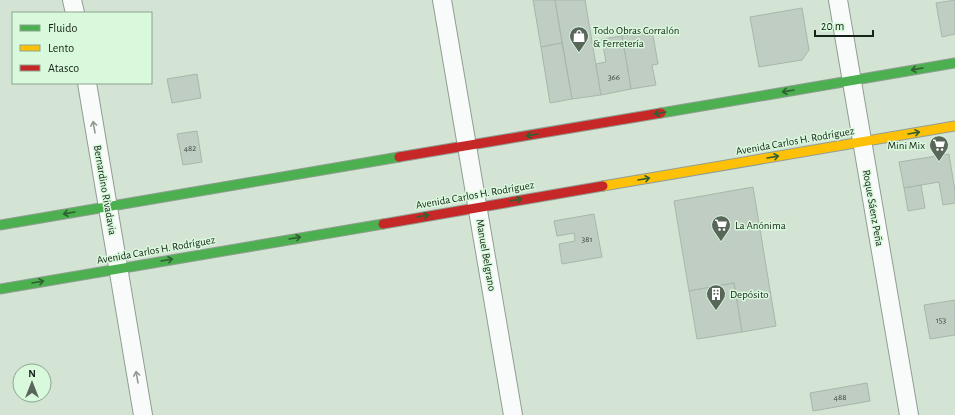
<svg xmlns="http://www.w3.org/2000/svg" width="955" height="415" viewBox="0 0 955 415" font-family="'Alegreya Sans',sans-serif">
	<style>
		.building { fill: #c0cdc2; stroke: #a9b7ab }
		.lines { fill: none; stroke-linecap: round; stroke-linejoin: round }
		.street-casing { stroke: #919e92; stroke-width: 20 }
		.fast-casing { stroke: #919e92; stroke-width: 11 }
		.slow-casing { stroke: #919e92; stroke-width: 11 }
		.jam-casing { stroke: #919e92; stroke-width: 11 }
		.street { stroke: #f8fbf9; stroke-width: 18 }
		.fast { stroke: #4caf50; stroke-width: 9 }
		.slow { stroke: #ffc107; stroke-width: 9 }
		.jam { stroke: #c62828; stroke-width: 9 }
		.oneway { stroke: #2f6131 }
		.oneway2 { stroke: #939994 }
		.labels { text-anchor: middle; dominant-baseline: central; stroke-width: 3; stroke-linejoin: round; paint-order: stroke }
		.number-label { font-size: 9px; fill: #414d42 }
		.poi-label { font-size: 11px; fill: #172218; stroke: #d9f9dc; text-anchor: start }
		.street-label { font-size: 11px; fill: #172218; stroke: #d9f9dc }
	</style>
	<rect width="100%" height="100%" fill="#d3e4d5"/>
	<g class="building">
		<polygon points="533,0 555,0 562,43 541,47"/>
		<polygon points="555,0 585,0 601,95 572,99"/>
		<polygon points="955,0 955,34 942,37 936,3"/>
		<polygon points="802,8 809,50 802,60 759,67 750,17"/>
		<polygon points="652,30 658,64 652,65 656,85 631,89 622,36"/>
		<polygon points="622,36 631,89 601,95 596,64 606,62 602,39"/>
		<polygon points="562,43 572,99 550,103 541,47"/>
		<polygon points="197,74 201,98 172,103 167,79"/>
		<polygon points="197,131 202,162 183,165 177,134"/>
		<polygon points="949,154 955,191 955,203 943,205 939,182 904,188 899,162"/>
		<polygon points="921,185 925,208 908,211 904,188"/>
		<polygon points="753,187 776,326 742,332 734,283 689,291 674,201"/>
		<polygon points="594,214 602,257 562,264 559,244 575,241 574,233 557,236 554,221"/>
		<polygon points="734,283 742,332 697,339 689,291"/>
		<polygon points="955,300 955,335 930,339 924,305"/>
		<polygon points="867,383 870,401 813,411 810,393"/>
	</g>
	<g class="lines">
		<defs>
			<g id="street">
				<polyline points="72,0 75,13"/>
				<polyline points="442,0 513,415"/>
				<polyline points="838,0 909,415"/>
				<polyline points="87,83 143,415"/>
			</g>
			<g id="fast">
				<polyline points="661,113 955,63"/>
				<polyline points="0,225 399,157"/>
				<polyline points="0,289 383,224"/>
			</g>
			<polyline id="slow" points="603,186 955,126"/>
			<g id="jam">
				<polyline points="399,157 661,113"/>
				<polyline points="383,224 603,186"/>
			</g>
		</defs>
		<use href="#street" class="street-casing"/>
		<use href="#fast" class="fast-casing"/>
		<use href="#slow" class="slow-casing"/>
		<use href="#jam" class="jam-casing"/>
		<use href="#street" class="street"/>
		<use href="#fast" class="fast"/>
		<use href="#slow" class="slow"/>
		<use href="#jam" class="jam"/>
	</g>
	<defs><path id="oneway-shaft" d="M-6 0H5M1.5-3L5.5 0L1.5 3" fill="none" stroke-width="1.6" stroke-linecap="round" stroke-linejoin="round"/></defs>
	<g class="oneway">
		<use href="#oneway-shaft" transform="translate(917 69) rotate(170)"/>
		<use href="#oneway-shaft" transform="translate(788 91) rotate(170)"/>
		<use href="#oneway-shaft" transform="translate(660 113) rotate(170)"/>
		<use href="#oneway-shaft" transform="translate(914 133) rotate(-10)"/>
		<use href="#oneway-shaft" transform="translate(532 135) rotate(170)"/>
		<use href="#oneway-shaft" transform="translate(773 157) rotate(-10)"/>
		<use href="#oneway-shaft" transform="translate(644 179) rotate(-10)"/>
		<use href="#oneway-shaft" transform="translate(516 200) rotate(-10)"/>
		<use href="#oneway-shaft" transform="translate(69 213) rotate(170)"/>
		<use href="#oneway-shaft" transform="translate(423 216) rotate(-10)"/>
		<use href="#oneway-shaft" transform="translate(295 238) rotate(-10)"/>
		<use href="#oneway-shaft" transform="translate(167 260) rotate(-10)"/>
		<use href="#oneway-shaft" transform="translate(38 282) rotate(-10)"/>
	</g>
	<g class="oneway2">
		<use href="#oneway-shaft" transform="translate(94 127) rotate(-100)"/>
		<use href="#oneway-shaft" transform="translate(137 377) rotate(-100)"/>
	</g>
	<defs>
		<symbol id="shop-pin" viewBox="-11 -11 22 30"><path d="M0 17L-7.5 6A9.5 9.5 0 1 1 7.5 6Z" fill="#59665a" stroke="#d9f9dc"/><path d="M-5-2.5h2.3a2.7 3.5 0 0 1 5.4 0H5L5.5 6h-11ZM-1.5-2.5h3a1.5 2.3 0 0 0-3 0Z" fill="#fff"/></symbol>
		<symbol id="supermarket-pin" viewBox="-11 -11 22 30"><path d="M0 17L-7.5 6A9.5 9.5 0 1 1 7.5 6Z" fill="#59665a" stroke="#d9f9dc"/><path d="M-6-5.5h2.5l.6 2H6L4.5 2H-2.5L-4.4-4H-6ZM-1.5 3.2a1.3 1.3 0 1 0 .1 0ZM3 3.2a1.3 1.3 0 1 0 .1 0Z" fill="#fff"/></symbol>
		<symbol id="building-pin" viewBox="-11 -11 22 30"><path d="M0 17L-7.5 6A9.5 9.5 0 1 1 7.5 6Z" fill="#59665a" stroke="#d9f9dc"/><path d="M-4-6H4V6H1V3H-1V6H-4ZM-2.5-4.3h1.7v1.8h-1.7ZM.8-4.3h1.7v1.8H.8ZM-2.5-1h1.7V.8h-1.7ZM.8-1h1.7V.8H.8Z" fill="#fff"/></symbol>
	</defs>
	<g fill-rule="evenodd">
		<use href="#shop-pin" x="568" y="25" width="22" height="30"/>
		<use href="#supermarket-pin" x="928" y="134" width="22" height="30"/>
		<use href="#supermarket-pin" x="710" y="214" width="22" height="30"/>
		<use href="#building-pin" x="705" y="283" width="22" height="30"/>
	</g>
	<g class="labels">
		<g class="number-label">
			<text x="614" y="77">366</text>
			<text x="190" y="148">482</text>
			<text x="587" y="239">381</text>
			<text x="941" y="320">153</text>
			<text x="840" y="397">488</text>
		</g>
		<g class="poi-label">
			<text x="593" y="30">Todo Obras Corralón<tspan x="593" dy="13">&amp; Ferretería</tspan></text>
			<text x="925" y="145" text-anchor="end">Mini Mix</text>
			<text x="735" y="225">La Anónima</text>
			<text x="730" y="294">Depósito</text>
		</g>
		<g class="street-label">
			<text transform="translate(795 141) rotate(-10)">Avenida Carlos H. Rodríguez</text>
			<text transform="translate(105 190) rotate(80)">Bernardino Rivadavia</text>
			<text transform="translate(475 195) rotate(-10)">Avenida Carlos H. Rodríguez</text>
			<text transform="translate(873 208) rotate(80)">Roque Sáenz Peña</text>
			<text transform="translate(156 250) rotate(-10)">Avenida Carlos H. Rodríguez</text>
			<text transform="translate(486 255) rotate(80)">Manuel Belgrano</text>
		</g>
	</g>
	<rect x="12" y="12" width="140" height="72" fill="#d9f9dc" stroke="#8ba38e"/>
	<rect x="20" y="25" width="20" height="6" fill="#4caf50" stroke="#8ba38e"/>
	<text x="48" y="32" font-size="12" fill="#172218">Fluido</text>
	<rect x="20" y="45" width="20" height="6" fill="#ffc107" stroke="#8ba38e"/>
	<text x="48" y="52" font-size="12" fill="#172218">Lento</text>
	<rect x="20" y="65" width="20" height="6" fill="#c62828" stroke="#8ba38e"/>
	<text x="48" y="72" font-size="12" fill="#172218">Atasco</text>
	<g transform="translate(32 383)"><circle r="19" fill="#d9f9dc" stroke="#8ba38e"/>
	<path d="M0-3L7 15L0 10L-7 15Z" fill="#59665a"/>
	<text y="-6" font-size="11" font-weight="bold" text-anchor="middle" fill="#172218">N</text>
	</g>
	<path d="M815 30v6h58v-6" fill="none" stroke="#172218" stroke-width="2"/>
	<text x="821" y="30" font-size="12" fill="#172218" stroke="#d9f9dc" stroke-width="3" paint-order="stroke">20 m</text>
</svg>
